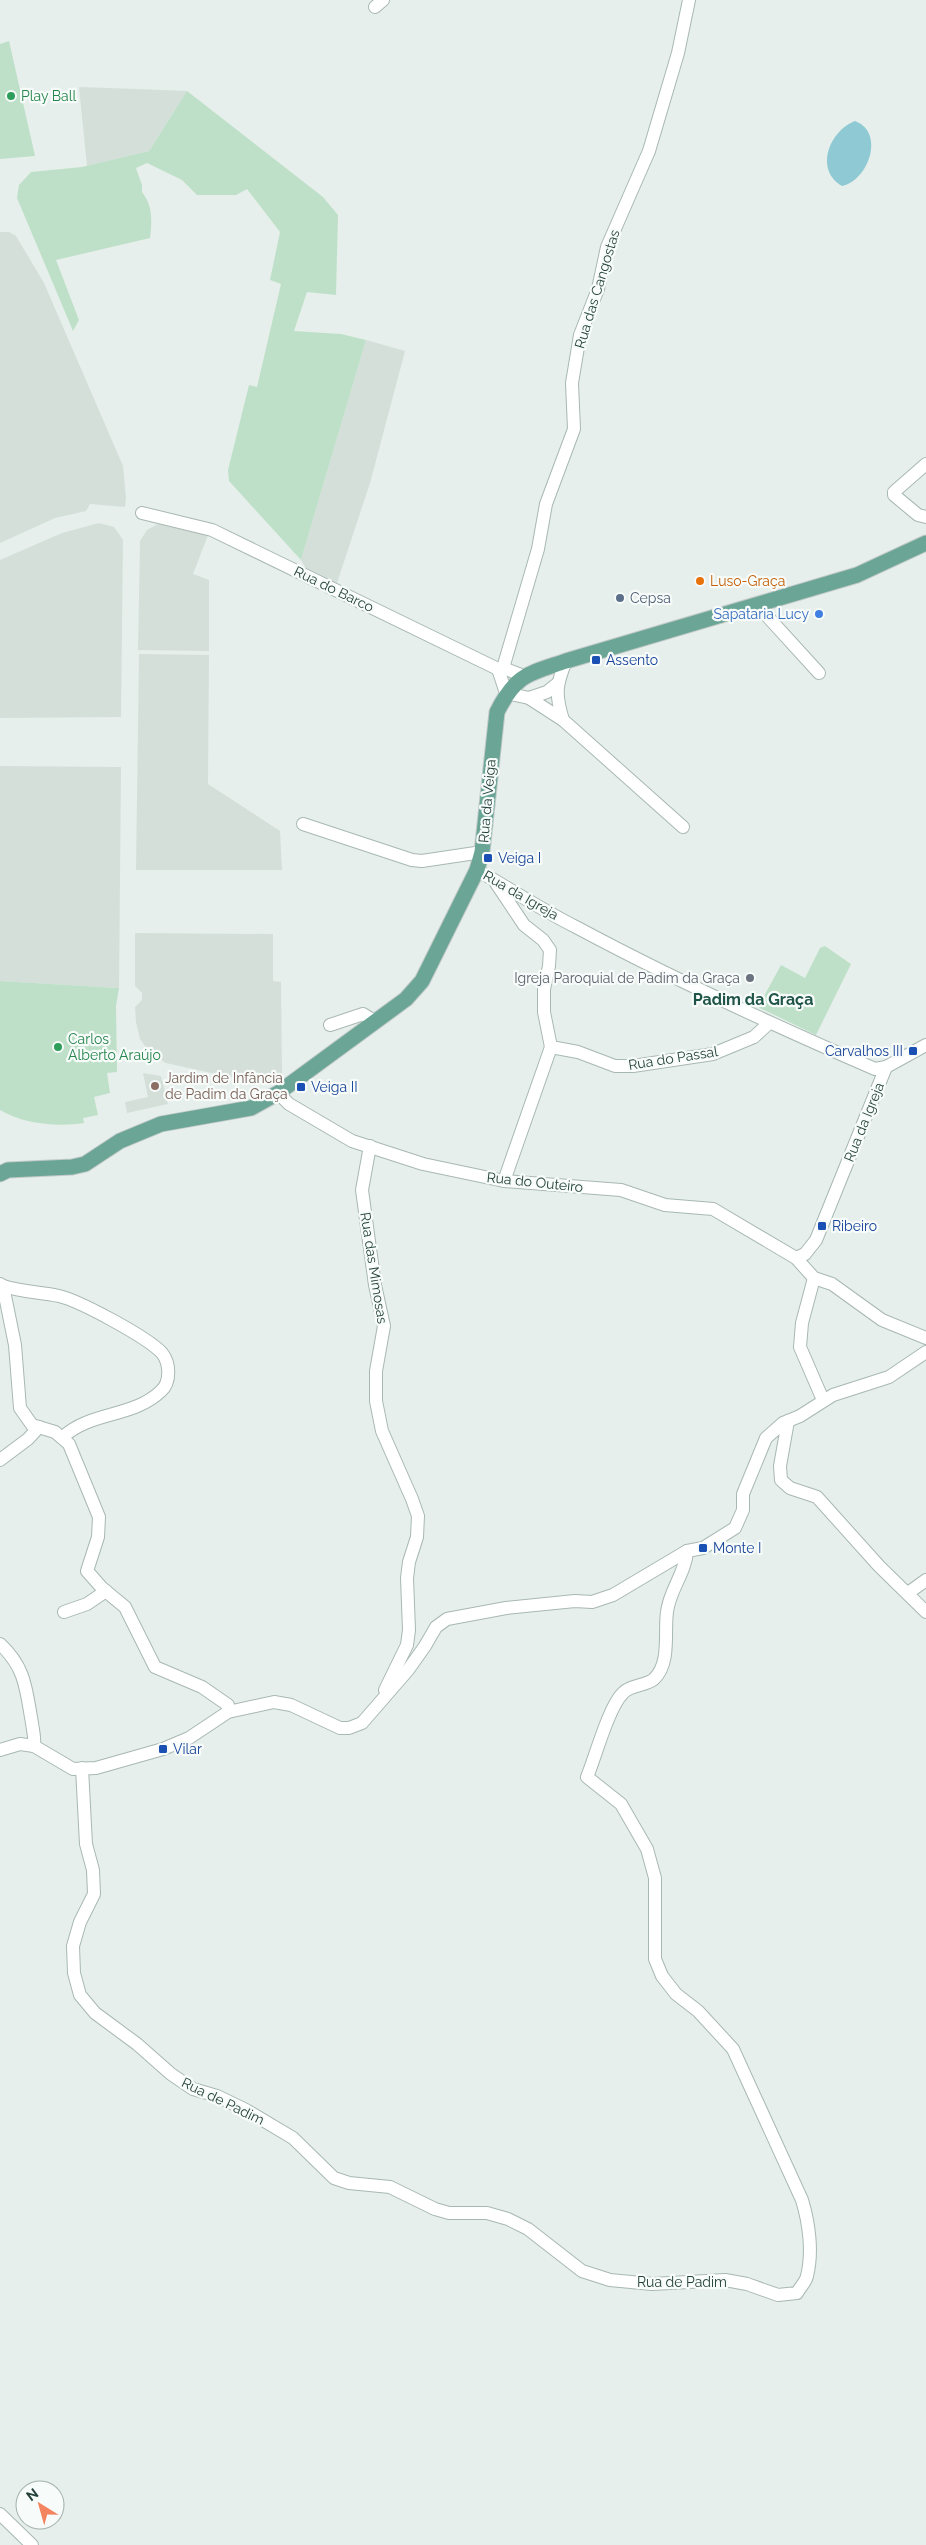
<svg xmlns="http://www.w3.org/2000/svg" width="926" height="2545" viewBox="0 0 926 2545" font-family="Raleway,sans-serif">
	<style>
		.built { fill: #d4dfda }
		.green { fill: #bfe0c8 }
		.water { fill: #8ec9d4 }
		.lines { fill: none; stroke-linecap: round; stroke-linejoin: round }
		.minor-casing { stroke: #a8b8b2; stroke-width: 14 }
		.major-casing { stroke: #c2cac8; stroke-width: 17 }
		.minor { stroke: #fff; stroke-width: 12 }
		.major { stroke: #6aa596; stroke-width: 15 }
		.leisure-dot { fill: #2e9e5b; stroke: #f7fbf9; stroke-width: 2 }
		.food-dot { fill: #e8710a; stroke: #f7fbf9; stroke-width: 2 }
		.service-dot { fill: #5c6f8a; stroke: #f7fbf9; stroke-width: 2 }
		.shop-dot { fill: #3f7fe0; stroke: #f7fbf9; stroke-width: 2 }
		.transit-dot { fill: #1a4fb4; stroke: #f7fbf9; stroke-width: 2 }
		.worship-dot { fill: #6b7280; stroke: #f7fbf9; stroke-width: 2 }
		.education-dot { fill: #8d6e63; stroke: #f7fbf9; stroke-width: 2 }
		.labels { text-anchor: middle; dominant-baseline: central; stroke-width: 4.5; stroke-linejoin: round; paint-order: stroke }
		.leisure-label { font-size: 14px; fill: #27864d; stroke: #f7fbf9; text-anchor: start }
		.street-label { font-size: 14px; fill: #24423a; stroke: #f7fbf9 }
		.food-label { font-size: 14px; fill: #c56008; stroke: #f7fbf9; text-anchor: start }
		.service-label { font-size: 14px; fill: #4e5e75; stroke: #f7fbf9; text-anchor: start }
		.shop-label { font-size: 14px; fill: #366cbe; stroke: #f7fbf9; text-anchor: end }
		.transit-label { font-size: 14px; fill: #164399; stroke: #f7fbf9; text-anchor: start }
		.worship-label { font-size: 14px; fill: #5b616d; stroke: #f7fbf9; text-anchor: end }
		.education-label { font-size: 14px; fill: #785e54; stroke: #f7fbf9; text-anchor: start }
		.quarter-label { font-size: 16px; font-weight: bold; fill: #1f5548; stroke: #f7fbf9 }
	</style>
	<rect width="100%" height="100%" fill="#e6efeb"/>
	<g class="built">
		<polygon points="79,87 137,89 187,91 149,151 87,166"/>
		<polygon points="0,232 9,232 16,236 44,283 123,466 126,498 125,507 90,504 86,511 55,518 0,543"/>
		<polygon points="366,340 405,351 370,483 336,586 309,574 301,560"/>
		<polygon points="99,523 114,527 123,540 121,717 0,718 0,560 62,533"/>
		<polygon points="158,524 208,535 193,574 209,580 209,651 138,650 140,541 147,530"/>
		<polygon points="139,654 209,655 208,784 280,831 282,870 136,870"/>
		<polygon points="0,766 121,767 119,988 0,981"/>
		<polygon points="135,933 273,934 273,981 281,982 282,1074 267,1081 243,1080 166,1063 150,1053 140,1039 136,1022 135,1007 142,1000 142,993 135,986"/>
		<polygon points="143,1073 161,1076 168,1104 127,1113 125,1102 148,1097"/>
	</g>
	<g class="green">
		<polygon points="9,41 35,156 0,159 0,44"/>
		<path d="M 187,91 L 323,197 L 338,215 L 336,295 L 307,292 L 294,331 L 341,334 L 366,340 L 301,560 L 229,481 L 228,470 L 249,385 L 257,387 L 281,284 L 270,280 L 280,232 L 247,189 L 236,195 L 197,195 L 182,180 L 147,163 L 136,168 L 142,185 L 142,192 C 153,206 152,221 150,238 L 56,260 L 79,320 L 73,331 L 17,198 L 19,185 L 31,172 L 82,167 L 149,151 Z"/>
		<polygon points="825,946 851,964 816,1035 758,1007 781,965 805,978 820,948"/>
		<path d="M 0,981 L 119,988 L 116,1006 L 117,1072 L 107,1073 L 110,1093 L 94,1097 L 98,1115 L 83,1118 L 84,1123 C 57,1127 23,1124 0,1110 Z"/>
	</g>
	<path class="water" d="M 855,121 C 885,132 869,180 842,186 C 814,170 829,131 855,121 Z"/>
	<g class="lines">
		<defs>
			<g id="minor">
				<polyline points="375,7 383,0"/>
				<polyline points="926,464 894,492 894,495 918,515 926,517"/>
				<polyline points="142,513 212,530 498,669 503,668 524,676"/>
				<polyline points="757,605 819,673"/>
				<polyline points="503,668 538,549 546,504 574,429 572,383 580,335 598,289 607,247 649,151 678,53 689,0"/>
				<polyline points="498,669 506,693 529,698 563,720 683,827"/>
				<polyline points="529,698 547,692 557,684"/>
				<path d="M 563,720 C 555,694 556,685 566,661"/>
				<polyline points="303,824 412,860 422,861 482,852"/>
				<path d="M 477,870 C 510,889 542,910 576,927 C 673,979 773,1025 875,1069 L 886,1067 L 926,1045"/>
				<polyline points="496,883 524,925 543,940 550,950 549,966 544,989 544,1012 551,1047 578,1052 615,1066 633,1066 713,1054 754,1037 769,1023"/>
				<polyline points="330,1025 363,1014 376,1022"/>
				<polyline points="278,1093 289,1104 352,1141 423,1164 504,1181 621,1190 665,1205 713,1209 796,1258 814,1278 832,1284 882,1320 926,1338"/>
				<polyline points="370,1146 362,1190 375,1285 384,1326 376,1371 376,1401 382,1431 412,1499 418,1516 417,1537 409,1562 407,1578 409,1630 407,1645 385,1690"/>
				<polyline points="504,1181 551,1047"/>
				<polyline points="796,1258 805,1254 816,1240 886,1067"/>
				<polyline points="814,1278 802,1323 800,1347 823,1400"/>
				<polyline points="0,1284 3,1286 15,1345 20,1408 32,1425 55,1432 69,1444 99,1517 98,1537 87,1571 102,1588 125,1607 155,1667 202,1687 228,1705 228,1712"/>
				<path d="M 3,1286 C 22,1292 40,1292 59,1296 C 80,1301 147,1337 162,1353 C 170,1363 171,1382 161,1391 C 133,1418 91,1411 63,1437"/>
				<polyline points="788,1421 780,1466 781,1480 790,1488 817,1497 879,1566 926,1612"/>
				<polyline points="0,1460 28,1439 39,1427"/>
				<polyline points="908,1593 926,1580"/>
				<polyline points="64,1612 87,1604 106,1591"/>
				<path d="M 0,1644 C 26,1668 26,1690 32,1723 C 33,1731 35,1737 34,1746"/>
				<polyline points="34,1746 73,1769 96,1768 163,1749 189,1738 228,1712 274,1702 291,1705 340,1728 349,1728 362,1723 408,1670 425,1646 436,1627 447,1619 506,1608 575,1601 592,1602 613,1595 687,1551 703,1548 735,1528 743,1510 743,1494 766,1438 783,1423 800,1416 833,1395 889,1377 926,1352"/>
				<polyline points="0,1750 20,1744 34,1746"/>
				<path d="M 82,1768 L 86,1844 L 93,1870 L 94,1894 L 80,1922 L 73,1946 L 74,1973 L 80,1995 L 95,2013 L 137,2044 L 171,2074 L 193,2089 L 217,2096 L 246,2110 L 293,2138 L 334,2178 L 349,2183 L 390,2187 L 435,2209 L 449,2213 L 487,2213 L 508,2219 L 528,2229 L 582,2271 L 610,2280 L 652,2284 L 725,2280 L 747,2284 L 778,2295 L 797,2293 C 800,2287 806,2282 807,2276 C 813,2252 809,2223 802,2200 L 733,2049 L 698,2011 L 676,1994 L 662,1976 L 655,1959 L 655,1878 L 647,1849 L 621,1804 L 587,1777 C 595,1758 609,1706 623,1693 C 630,1685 646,1686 654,1679 C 671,1663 664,1632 667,1612 C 669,1591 686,1572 687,1551"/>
				<polyline points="0,2514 32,2545"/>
			</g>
			<path id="major" d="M 0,1174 L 8,1170 L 72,1167 L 85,1164 L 120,1141 L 161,1124 L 251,1108 L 278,1093 L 406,999 L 422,981 L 477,870 L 482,852 L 497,712 C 516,674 528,674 566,661 L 857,575 L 926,543"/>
		</defs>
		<use href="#minor" class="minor-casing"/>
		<use href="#major" class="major-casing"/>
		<use href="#minor" class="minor"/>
		<use href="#major" class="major"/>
	</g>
	<g class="leisure-dot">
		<circle cx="11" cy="96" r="5"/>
		<circle cx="58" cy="1047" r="5"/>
	</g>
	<circle class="food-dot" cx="700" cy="581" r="5"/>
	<circle class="service-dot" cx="620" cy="598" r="5"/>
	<circle class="shop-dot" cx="819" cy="614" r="5"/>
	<g class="transit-dot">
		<rect x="591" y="655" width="10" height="10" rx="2.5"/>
		<rect x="483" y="853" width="10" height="10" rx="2.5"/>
		<rect x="908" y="1046" width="10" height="10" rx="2.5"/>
		<rect x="296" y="1082" width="10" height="10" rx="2.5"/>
		<rect x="817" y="1221" width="10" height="10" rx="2.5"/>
		<rect x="698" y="1543" width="10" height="10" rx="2.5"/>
		<rect x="158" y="1744" width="10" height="10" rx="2.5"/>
	</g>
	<circle class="worship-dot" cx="750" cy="978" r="5"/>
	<circle class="education-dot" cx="155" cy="1086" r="5"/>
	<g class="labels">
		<g class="leisure-label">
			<text x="21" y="96">Play Ball</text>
			<text x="68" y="1039">Carlos<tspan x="68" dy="16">Alberto Araújo</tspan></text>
		</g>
		<g class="street-label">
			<text transform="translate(597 289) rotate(-73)">Rua das Cangostas</text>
			<text transform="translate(334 589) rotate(26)">Rua do Barco</text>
			<text transform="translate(487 801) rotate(-85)">Rua da Veiga</text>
			<text transform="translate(521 895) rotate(30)">Rua da Igreja</text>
			<text transform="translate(673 1058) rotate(-9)">Rua do Passal</text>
			<text transform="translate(864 1122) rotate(-68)">Rua da Igreja</text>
			<text transform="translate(535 1182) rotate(6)">Rua do Outeiro</text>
			<text transform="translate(374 1268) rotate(81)">Rua das Mimosas</text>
			<text transform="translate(223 2101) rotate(26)">Rua de Padim</text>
			<text x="682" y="2282">Rua de Padim</text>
		</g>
		<g class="food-label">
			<text x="710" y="581">Luso-Graça</text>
		</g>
		<g class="service-label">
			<text x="630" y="598">Cepsa</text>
		</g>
		<g class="shop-label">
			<text x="809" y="614">Sapataria Lucy</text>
		</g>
		<g class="transit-label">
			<text x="606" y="660">Assento</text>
			<text x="498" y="858">Veiga I</text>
			<text x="903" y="1051" text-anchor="end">Carvalhos III</text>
			<text x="311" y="1087">Veiga II</text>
			<text x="832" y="1226">Ribeiro</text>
			<text x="713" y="1548">Monte I</text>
			<text x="173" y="1749">Vilar</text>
		</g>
		<g class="worship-label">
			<text x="740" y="978">Igreja Paroquial de Padim da Graça</text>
		</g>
		<g class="education-label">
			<text x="165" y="1078">Jardim de Infância<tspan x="165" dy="16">de Padim da Graça</tspan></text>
		</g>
		<g class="quarter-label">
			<text x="753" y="999">Padim da Graça</text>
		</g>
	</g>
	<g transform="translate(40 2505) rotate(323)"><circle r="24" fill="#f7fbf9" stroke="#a3b1ad"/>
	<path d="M0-4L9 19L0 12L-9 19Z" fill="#f4845f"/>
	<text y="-8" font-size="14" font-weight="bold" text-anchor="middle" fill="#24423a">N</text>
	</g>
</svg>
